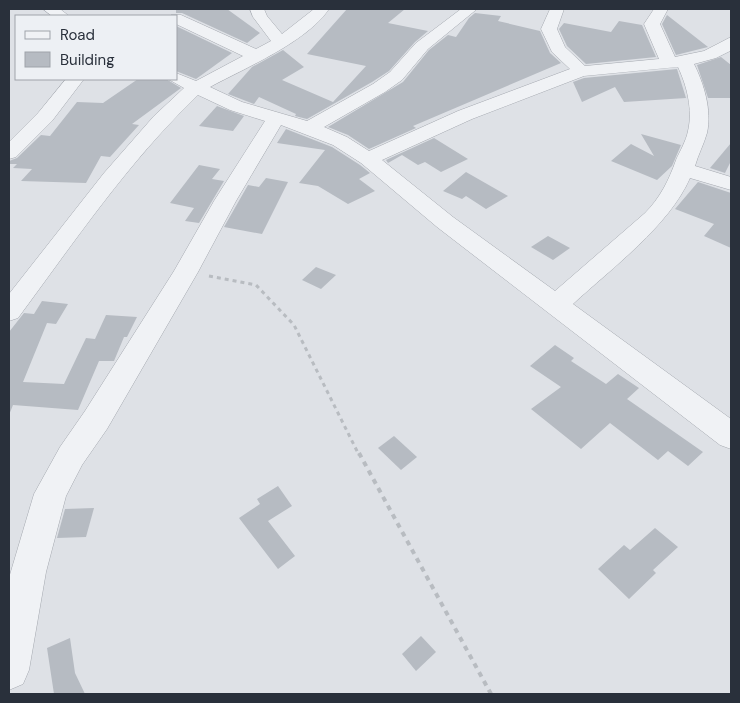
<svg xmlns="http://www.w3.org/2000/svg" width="740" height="703" viewBox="0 0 740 703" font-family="'DM Sans',sans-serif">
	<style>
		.building { fill: #b6bbc2 }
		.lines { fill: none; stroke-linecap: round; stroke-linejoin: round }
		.minor-casing { stroke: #a4a8af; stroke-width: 1 }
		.path-far1 { stroke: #b8bcc1; stroke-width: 3; stroke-dasharray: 4 4; stroke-linecap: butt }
		.path { stroke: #b8bcc1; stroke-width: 4; stroke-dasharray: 5 5; stroke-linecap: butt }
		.minor { fill: #f0f2f5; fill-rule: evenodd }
	</style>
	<rect width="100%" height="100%" fill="#dee1e6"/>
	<g class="building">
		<polygon points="176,9 227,9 260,33 247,43 182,13 176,13"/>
		<polygon points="347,9 405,9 388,23 428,31 415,42 389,71 372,82 307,119 295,116 296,114 259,97 254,104 228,94 252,67 283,50 304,67 282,80 333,102 366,66 307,54"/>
		<polygon points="475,13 501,16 498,21 540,31 550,53 561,63 413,126 416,128 369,149 348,135 328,127 403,82 429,50 448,35 456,37 469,18"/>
		<polygon points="667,15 708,47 676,55 662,24"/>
		<polygon points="619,21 642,25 656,57 586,64 567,46 559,29 564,23 611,32"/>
		<polygon points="176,26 232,53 196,79 176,71"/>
		<polygon points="721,57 731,65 731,98 708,98 697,65"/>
		<polygon points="677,69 686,98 624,102 615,87 582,102 573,82 584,78"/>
		<polygon points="138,79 166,79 181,88 132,124 139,125 110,157 101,156 86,183 21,181 32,169 13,168 17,164 9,164 9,161 17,158 41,135 50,136 77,102 103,103"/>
		<polygon points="217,106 244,116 233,131 199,126"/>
		<polygon points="286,129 332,147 360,165 370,173 359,179 375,191 348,204 318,186 299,183 325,150 277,143"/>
		<polygon points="641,134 681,145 672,166 657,180 611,161 631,144 654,156"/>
		<polygon points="434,138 468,159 441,172 425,162 418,165 402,155 388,163 386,160"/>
		<polygon points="731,143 731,161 725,173 710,168"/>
		<polygon points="199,165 220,169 212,179 224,181 199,223 185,221 194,208 170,203"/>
		<polygon points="466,172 508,196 486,209 466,196 462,199 443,191"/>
		<polygon points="266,178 288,182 262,234 224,227 248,185 259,187"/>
		<polygon points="698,182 731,193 731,248 704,236 714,224 675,209"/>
		<polygon points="548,236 570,248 553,260 531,247"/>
		<polygon points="316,267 336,275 321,289 302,280"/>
		<polygon points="42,301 68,304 56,324 47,323 23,382 64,384 86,338 95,339 106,315 137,317 127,337 124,337 114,361 99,361 78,410 13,405 9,415 9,332 24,313 34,314"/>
		<polygon points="555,345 574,358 571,361 606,384 618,374 639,388 627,399 703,452 688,466 668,451 658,460 610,423 581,449 531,409 561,387 530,366"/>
		<polygon points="394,436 417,457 401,470 378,448"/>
		<polygon points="278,486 292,506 268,521 295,556 278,569 239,518 260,504 257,499"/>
		<polygon points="94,508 86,537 57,538 65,509"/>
		<polygon points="655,528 678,547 653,570 656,573 629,599 598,569 624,545 630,550"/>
		<polygon points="421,636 436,652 416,671 402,654"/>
		<polygon points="70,638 75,673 85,694 54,694 47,648"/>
	</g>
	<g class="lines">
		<defs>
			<g id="minor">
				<polygon points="43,9 60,9 69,16 52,16"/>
				<path d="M 250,9 L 264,9 L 267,16 L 282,34 L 314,9 L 329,9 C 307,42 245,68 210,87 L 242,102 L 307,121 L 373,84 L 390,72 L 416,43 L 461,9 L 477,9 L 428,49 L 402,80 L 385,92 L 324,127 L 347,137 L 369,151 L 458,111 L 570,69 L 552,52 L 541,29 L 550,9 L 564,9 L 557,29 L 565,47 L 585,66 L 659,59 L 644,24 L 654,9 L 668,9 L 660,24 L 675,57 L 704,51 L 731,37 L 730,51 L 716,58 L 694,64 C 704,84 712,110 707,133 C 704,144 698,155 695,166 L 731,177 L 731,190 L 690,178 C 669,226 612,268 573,304 L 731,419 L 731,449 L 720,445 L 437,227 L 361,163 L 333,145 L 281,125 L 236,201 L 198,272 L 107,429 L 82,465 L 66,496 L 46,572 L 29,670 L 23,684 L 9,690 L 9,578 L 34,494 L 60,447 L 85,411 L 174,271 L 214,201 L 265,121 L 230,110 L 198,95 C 128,162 75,241 18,318 L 9,321 L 9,294 L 104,173 L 154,116 L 184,88 L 168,79 L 176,79 L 176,73 L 196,81 L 243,56 L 176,24 L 176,16 L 170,16 L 171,15 L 181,15 L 256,49 L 271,41 L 253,17 ZM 678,67 C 687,86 693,110 688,131 C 686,141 680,151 676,160 C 669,180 660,198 645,213 L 555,291 L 453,217 L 382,160 L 472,119 L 584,76 Z"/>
				<polygon points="66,79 84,79 52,121 16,157 9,159 9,142 38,113"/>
			</g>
		</defs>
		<use href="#minor" class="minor-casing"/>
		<polyline class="path-far1" points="209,276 256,285 294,325 359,455"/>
		<polyline class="path" points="359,453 491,694"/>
		<use href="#minor" class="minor"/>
	</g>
	<rect width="740" height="703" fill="none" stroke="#29303b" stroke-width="20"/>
	<rect x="15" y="15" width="162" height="65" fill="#edf0f4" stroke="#9fa3aa"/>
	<rect x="25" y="31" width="25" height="8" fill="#f0f2f5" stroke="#9fa3aa"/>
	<text x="60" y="40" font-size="15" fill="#29303b">Road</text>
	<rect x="25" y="52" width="25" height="15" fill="#b6bbc2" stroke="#9fa3aa"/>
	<text x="60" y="65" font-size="15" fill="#29303b">Building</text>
</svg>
